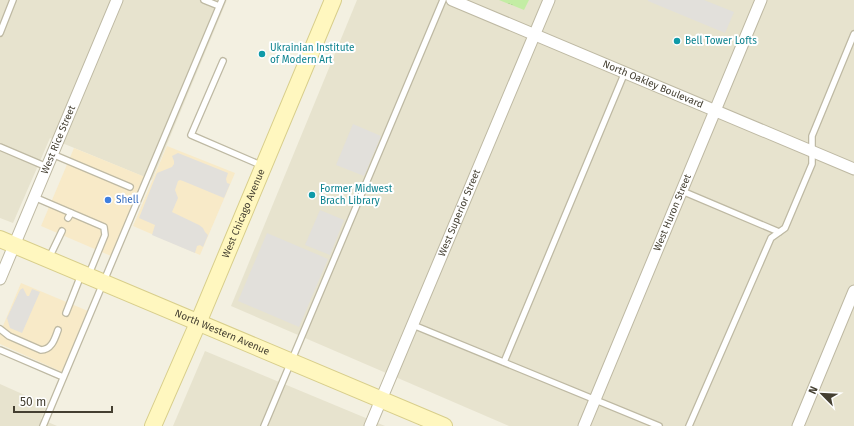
<svg xmlns="http://www.w3.org/2000/svg" width="854" height="426" viewBox="0 0 854 426" font-family="'Fira Sans',sans-serif">
	<style>
		.residential { fill: #e7e3ce }
		.commercial { fill: #f8eac8 }
		.grass { fill: url(#grass-tufts) }
		.parking { fill: #e2e0db }
		.lines { fill: none; stroke-linecap: round; stroke-linejoin: round }
		.lane-casing { stroke: #beb9a3; stroke-width: 8 }
		.street-casing { stroke: #beb9a3; stroke-width: 13 }
		.secondary-casing { stroke: #d8ce8b; stroke-width: 18 }
		.lane { stroke: #fff; stroke-width: 5.5 }
		.street { stroke: #fff; stroke-width: 11 }
		.secondary { stroke: #fff7bf; stroke-width: 16 }
		.culture-dot { fill: #0f9aa8; stroke: #fff; stroke-width: 1.5 }
		.shop-dot { fill: #3f7fe0; stroke: #fff; stroke-width: 1.5 }
		.labels { text-anchor: middle; dominant-baseline: central; stroke-width: 4; stroke-linejoin: round; paint-order: stroke }
		.culture-label { font-size: 10px; fill: #0d838f; stroke: #fff; text-anchor: start }
		.street-label { font-size: 10px; fill: #443f31; stroke: #fff }
		.shop-label { font-size: 10px; fill: #366cbe; stroke: #fff; text-anchor: start }
	</style>
	<defs>
		<pattern id="grass-tufts" width="24" height="20" patternUnits="userSpaceOnUse"><rect width="24" height="20" fill="#c3eda4"/><path d="M3 7l-1-3M5 7V3M7 7l1-3M15 17l-1-3M17 17v-4M19 17l1-3" fill="none" stroke="#a9cc8e"/></pattern>
	</defs>
	<rect width="100%" height="100%" fill="#f3f0e1"/>
	<g class="residential">
		<polygon points="0,0 227,0 152,180 50,138 13,223 0,218"/>
		<polygon points="357,0 854,0 854,426 509,426 231,306"/>
		<polygon points="205,351 385,426 173,426"/>
		<polygon points="0,384 47,405 41,419 57,426 0,426"/>
	</g>
	<g class="commercial">
		<polygon points="167,146 235,173 200,255 133,226"/>
		<polygon points="74,148 145,177 111,256 41,226"/>
		<polygon points="21,283 88,311 62,372 0,344 0,333"/>
	</g>
	<polygon class="grass" points="499,0 529,0 524,10"/>
	<g class="parking">
		<polygon points="648,0 704,0 734,12 725,33 648,1"/>
		<polygon points="353,124 381,136 364,176 336,165"/>
		<polygon points="178,153 228,173 226,179 227,183 230,184 224,198 183,181 180,180 178,181 175,190 178,198 172,212 199,225 203,228 205,232 208,235 203,247 200,245 197,246 195,253 152,235 155,225 139,218 157,173 172,167 174,164 174,161 172,156"/>
		<polygon points="320,210 344,220 330,255 305,245"/>
		<polygon points="267,233 328,259 299,327 238,301"/>
		<polygon points="23,288 27,296 29,296 32,289 40,292 22,333 10,328 7,318 20,290"/>
	</g>
	<g class="lines">
		<defs>
			<g id="lane">
				<polyline points="204,0 219,6"/>
				<polyline points="0,33 13,0"/>
				<polyline points="223,61 191,135 263,166"/>
				<polyline points="0,147 47,167"/>
				<polyline points="52,154 130,187"/>
				<polyline points="682,191 779,232"/>
				<polyline points="34,197 104,227 105,235 89,274"/>
				<polyline points="68,218 71,213"/>
				<polyline points="49,258 62,231"/>
				<polyline points="66,313 81,275"/>
				<polyline points="413,325 659,426"/>
				<path d="M 0,329 L 9,336 L 41,350 C 52,350 55,338 58,330"/>
				<polyline points="0,350 63,377"/>
				<polyline points="504,362 625,72"/>
				<polyline points="43,426 222,0"/>
				<polyline points="264,426 443,0"/>
				<polyline points="689,426 771,238 785,228 812,164 812,136 854,34"/>
			</g>
			<g id="street">
				<path id="s1" d="M 452,0 L 854,169"/>
				<path id="s2" d="M 0,279 L 117,0"/>
				<path id="s3" d="M 370,426 L 549,0"/>
				<path id="s4" d="M 584,426 L 761,0"/>
				<polyline points="798,426 854,291"/>
			</g>
			<g id="secondary">
				<path id="s5" d="M 0,239 L 444,426"/>
				<path id="s6" d="M 153,426 L 198,323 L 333,0"/>
			</g>
		</defs>
		<use href="#lane" class="lane-casing"/>
		<use href="#street" class="street-casing"/>
		<use href="#secondary" class="secondary-casing"/>
		<use href="#lane" class="lane"/>
		<use href="#street" class="street"/>
		<use href="#secondary" class="secondary"/>
	</g>
	<g class="culture-dot">
		<circle cx="677" cy="41" r="4"/>
		<circle cx="262" cy="54" r="4"/>
		<circle cx="312" cy="195" r="4"/>
	</g>
	<circle class="shop-dot" cx="108" cy="200" r="4"/>
	<g class="labels">
		<g class="culture-label">
			<text x="685" y="41">Bell Tower Lofts</text>
			<text x="270" y="48">Ukrainian Institute<tspan x="270" dy="12">of Modern Art</tspan></text>
			<text x="320" y="189">Former Midwest<tspan x="320" dy="12">Brach Library</tspan></text>
		</g>
		<g class="street-label">
			<text stroke="none"><textPath href="#s1" startOffset="218">North Oakley Boulevard</textPath></text>
			<text stroke="none"><textPath href="#s2" startOffset="151">West Rice Street</textPath></text>
			<text stroke="none"><textPath href="#s6" startOffset="231">West Chicago Avenue</textPath></text>
			<text stroke="none"><textPath href="#s3" startOffset="231">West Superior Street</textPath></text>
			<text stroke="none"><textPath href="#s4" startOffset="231">West Huron Street</textPath></text>
			<text stroke="none"><textPath href="#s5" startOffset="241">North Western Avenue</textPath></text>
		</g>
		<g class="shop-label">
			<text x="116" y="200">Shell</text>
		</g>
	</g>
	<g transform="translate(822 394) rotate(294)" stroke="#ffffff" stroke-width="3" paint-order="stroke">
	<path d="M0-3L7 15L0 10L-7 15Z" fill="#443f31"/>
	<text y="-6" font-size="11" font-weight="bold" text-anchor="middle" fill="#443f31">N</text>
	</g>
	<path d="M14 406v6h98v-6" fill="none" stroke="#443f31" stroke-width="2"/>
	<text x="20" y="406" font-size="12" fill="#443f31" stroke="#ffffff" stroke-width="3" paint-order="stroke">50 m</text>
</svg>
